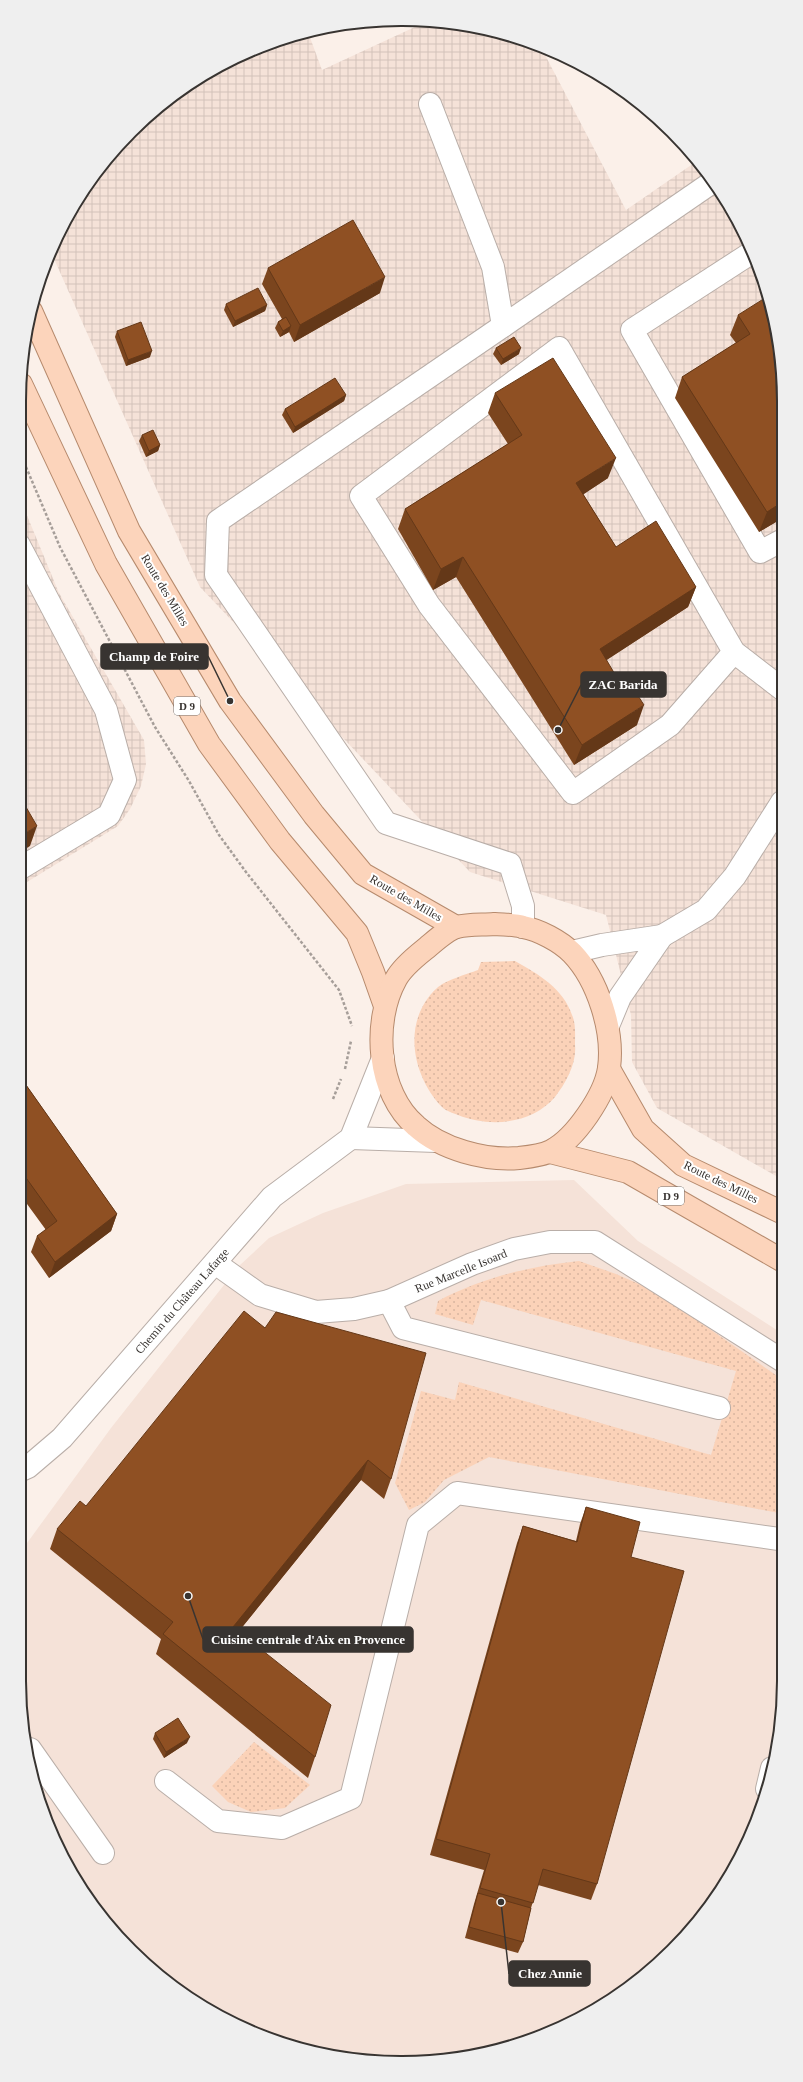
<svg xmlns="http://www.w3.org/2000/svg" width="803" height="2082" viewBox="0 0 803 2082" font-family="'Times New Roman',serif">
	<style>
		.built { fill: #f5e2d8 }
		.industrial { fill: url(#industrial-grid) }
		.grass { fill: url(#grass-dots) }
		.lines { fill: none; stroke-linecap: round; stroke-linejoin: round }
		.minor-casing { stroke: #b9aea8; stroke-width: 24 }
		.major-casing { stroke: #b68a6d; stroke-width: 24 }
		.path { stroke: #a69e99; stroke-width: 2.5; stroke-dasharray: 3 2; stroke-linecap: butt }
		.minor { stroke: #fff; stroke-width: 22 }
		.major { stroke: #fcd4bb; stroke-width: 22 }
		.wall { fill: #7b451e }
		.shaded-wall { fill: #643818 }
		.building { fill: #8f5023; stroke: #643818 }
		.labels { text-anchor: middle; dominant-baseline: central; stroke-width: 4; stroke-linejoin: round; paint-order: stroke }
		.shield { fill: #fff; stroke: #74716f; stroke-width: 1 }
		.shield-label { font-size: 11px; font-weight: bold; fill: #383431 }
		.street-label { font-size: 12px; fill: #383431; stroke: #fff }
		.rim { fill: none; stroke: #383431; stroke-width: 2 }
		.leader { fill: none; stroke: #383431; stroke-width: 1.5 }
		.callout-dot { fill: #383431; stroke: #fff; stroke-width: 1.5 }
		.callout { fill: #383431; stroke: #383431; stroke-width: 1.5 }
		.callout-label { font-size: 13px; text-anchor: middle; font-weight: bold; fill: #fff }
	</style>
	<defs>
		<pattern id="industrial-grid" width="8" height="8" patternUnits="userSpaceOnUse"><rect width="8" height="8" fill="#f5e2d8"/><path d="M0 4h8M4 0v8" fill="none" stroke="#d3c2ba"/></pattern>
		<pattern id="grass-dots" width="8" height="8" patternUnits="userSpaceOnUse"><rect width="8" height="8" fill="#fbd2b8"/><path d="M2 2h.1M6 6h.1" fill="none" stroke="#d8b59f" stroke-width="1.8" stroke-linecap="round"/></pattern>
	</defs>
	<rect width="100%" height="100%" fill="#fbf0e9"/>
	<polygon class="built" points="574,1180 638,1241 783,1334 784,1681 771,1780 744,1850 705,1913 614,1999 548,2034 476,2056 351,2060 279,2043 210,2012 114,1933 70,1872 39,1804 19,1680 19,1554 111,1428 239,1266 269,1238 323,1213 406,1184"/>
	<g class="industrial">
		<polygon points="430,20 501,32 543,51 626,210 697,161 745,233 781,351 783,1180 657,1108 632,1062 631,1015 606,915 470,872 200,587 51,252 59,232 98,168 149,114 210,70 279,39 308,32 322,70"/>
		<polygon points="19,496 59,593 144,740 146,764 141,786 130,809 118,826 19,887"/>
	</g>
	<g class="grass">
		<path d="M 515,961 C 538,974 563,988 572,1015 C 576,1023 575,1036 575,1045 C 577,1063 566,1083 555,1097 C 532,1124 490,1128 458,1115 C 453,1113 446,1111 442,1107 C 412,1076 401,1021 437,988 C 444,981 467,974 478,970 L 481,962 Z"/>
		<path d="M 579,1261 L 616,1274 L 655,1291 L 783,1380 L 784,1514 L 489,1457 L 444,1480 L 425,1502 L 409,1510 L 395,1483 L 421,1391 L 455,1400 L 459,1382 L 711,1455 L 736,1371 L 481,1300 L 473,1325 L 435,1314 L 438,1301 C 481,1278 530,1266 579,1261 Z"/>
		<polygon points="254,1742 310,1785 285,1808 251,1812 228,1802 212,1786"/>
	</g>
	<g class="lines">
		<defs>
			<g id="minor">
				<polyline points="430,104 493,267 503,326 218,521 216,575 386,823 510,864 523,906 523,927"/>
				<polyline points="751,253 632,330 760,552 781,541"/>
				<polyline points="503,326 711,183"/>
				<polyline points="19,545 106,710 125,780 109,815 19,869"/>
				<polyline points="734,652 670,725 573,793 429,605 361,496 559,348 734,652 782,689"/>
				<polyline points="662,936 706,910 735,876 782,802"/>
				<polyline points="572,952 602,945 662,936 620,997 608,1026"/>
				<polyline points="351,1138 436,1141"/>
				<polyline points="215,1263 260,1295 316,1312 354,1309 389,1301 472,1264 514,1249 550,1242 595,1242 783,1361"/>
				<polyline points="389,1301 403,1328 719,1408"/>
				<polyline points="19,1471 28,1467 62,1438 272,1197 351,1138 383,1058"/>
				<polyline points="30,1749 103,1853"/>
				<polyline points="166,1781 218,1821 282,1828 351,1798 418,1525 457,1493 779,1539 784,1536"/>
				<polyline points="767,1789 772,1768"/>
			</g>
			<g id="major">
				<polyline points="31,311 129,531 230,701 314,815 363,874 456,927"/>
				<polyline points="21,384 106,564 209,744 280,841 357,933 373,972 385,1006"/>
				<path d="M 494,924 C 503,925 514,924 523,927 C 539,930 560,941 572,953 C 598,980 614,1031 609,1068 C 605,1095 575,1139 551,1151 C 543,1155 528,1157 519,1158 C 485,1161 441,1149 416,1126 C 377,1093 372,1022 396,979 C 402,968 414,958 424,950 C 433,943 446,930 457,927 C 469,924 482,925 494,924 Z"/>
				<polyline points="609,1069 643,1129 683,1165 783,1213"/>
				<polyline points="550,1152 628,1172 783,1261"/>
			</g>
		</defs>
		<use href="#minor" class="minor-casing"/>
		<use href="#major" class="major-casing"/>
		<g class="path">
			<polyline points="26,467 60,547 155,727 189,781 219,835 246,872 339,990 352,1026"/>
			<polyline points="345,1069 351,1041"/>
			<polyline points="333,1099 341,1079"/>
		</g>
		<use href="#minor" class="minor"/>
		<use href="#major" class="major"/>
	</g>
	<g class="wall">
		<polygon points="268,268 380,293 294,342 289,332 280,337 275,328 278,322 282,319 262,284"/>
		<polygon points="226,304 267,305 265,311 233,327 224,310"/>
		<polygon points="738,315 781,351 781,519 759,532 675,398 682,377 736,343 730,335"/>
		<polygon points="117,331 150,357 126,366 115,337"/>
		<polygon points="496,348 519,354 501,365 493,354"/>
		<polygon points="495,393 608,478 583,494 616,547 696,587 688,607 606,660 637,725 574,765 456,577 433,590 398,529 405,509 508,444 488,413"/>
		<polygon points="346,395 344,401 293,433 282,415 285,409"/>
		<polygon points="142,435 160,445 158,451 146,457 139,441"/>
		<polygon points="19,1075 117,1214 111,1231 49,1278 31,1252 37,1236 46,1230 19,1193"/>
		<polygon points="265,1328 391,1479 384,1499 361,1480 239,1631 315,1757 308,1778 156,1654 161,1639 50,1549 57,1529 86,1506"/>
		<polygon points="586,1507 631,1557 597,1884 591,1900 538,1885 531,1908 523,1942 518,1953 465,1938 474,1904 484,1870 430,1855 517,1543 523,1526 576,1541 580,1524"/>
		<polygon points="155,1733 187,1743 164,1758 153,1739"/>
	</g>
	<g class="shaded-wall">
		<polygon points="385,277 380,293 294,342 300,325"/>
		<polygon points="267,305 265,311 233,327 235,321"/>
		<polygon points="291,326 289,332 280,337 283,331"/>
		<polygon points="521,348 519,354 501,365 503,359"/>
		<polygon points="152,351 150,357 126,366 128,360"/>
		<polygon points="346,395 344,401 293,433 295,427"/>
		<polygon points="160,445 158,451 146,457 149,451"/>
		<polygon points="616,458 608,478 569,504 576,483"/>
		<polygon points="781,503 781,519 759,532 767,512"/>
		<polygon points="463,557 456,577 433,590 441,569"/>
		<polygon points="696,587 688,607 596,667 600,649"/>
		<polygon points="644,705 637,725 574,765 582,745"/>
		<polygon points="37,826 30,846 19,853 19,837"/>
		<polygon points="117,1214 111,1231 49,1278 55,1262"/>
		<polygon points="368,1460 361,1480 226,1647 233,1627"/>
		<polygon points="190,1737 187,1743 164,1758 166,1752"/>
	</g>
	<g class="building">
		<polygon points="353,220 385,277 300,325 268,268"/>
		<polygon points="258,288 267,305 235,321 226,304"/>
		<polygon points="765,298 781,351 781,503 767,512 682,377 750,334 738,315"/>
		<polygon points="286,317 291,326 283,331 278,322"/>
		<polygon points="141,322 152,351 128,360 117,331"/>
		<polygon points="514,337 521,348 503,359 496,348"/>
		<polygon points="553,358 616,458 576,483 616,547 656,521 696,587 600,649 626,693 633,688 644,705 582,745 463,557 441,569 405,509 522,435 495,393"/>
		<polygon points="335,378 346,395 295,427 285,409"/>
		<polygon points="153,430 160,445 149,451 142,435"/>
		<polygon points="19,795 37,826 19,837"/>
		<polygon points="19,1075 117,1214 55,1262 37,1236 57,1221 19,1168"/>
		<polygon points="244,1311 265,1328 276,1312 426,1353 391,1479 368,1460 233,1627 331,1705 315,1757 163,1634 173,1622 57,1529 80,1501 86,1506"/>
		<polygon points="586,1507 640,1522 631,1557 684,1571 597,1884 543,1869 533,1903 480,1888 490,1854 436,1839 523,1526 577,1542"/>
		<polygon points="178,1718 190,1737 166,1752 155,1733"/>
		<polygon points="478,1893 531,1908 523,1942 469,1927"/>
	</g>
	<g class="labels">
		<g class="shield">
			<rect x="174" y="697" width="26" height="18" rx="3"/>
			<rect x="658" y="1187" width="26" height="18" rx="3"/>
		</g>
		<g class="shield-label">
			<text x="187" y="706">D 9</text>
			<text x="671" y="1196">D 9</text>
		</g>
		<g class="street-label">
			<text transform="translate(165 590) rotate(59)">Route des Milles</text>
			<text transform="translate(406 898) rotate(30)">Route des Milles</text>
			<text transform="translate(721 1182) rotate(26)">Route des Milles</text>
			<text transform="translate(461 1271) rotate(-22)">Rue Marcelle Isoard</text>
			<text transform="translate(182 1301) rotate(-49)">Chemin du Château Lafarge</text>
		</g>
	</g>
	<path d="M0 0H803V2082H0ZM401 26H402A375 375 0 0 1 777 401V1681A375 375 0 0 1 402 2056H401A375 375 0 0 1 26 1681V401A375 375 0 0 1 401 26Z" fill="#efefef" fill-rule="evenodd"/>
	<path class="rim" d="M401 26H402A375 375 0 0 1 777 401V1681A375 375 0 0 1 402 2056H401A375 375 0 0 1 26 1681V401A375 375 0 0 1 401 26Z"/>
	<path class="leader" d="M230 701L208 656M558 730L581 685M188 1596L203 1639M501 1902L509 1974"/>
	<g class="callout-dot">
		<circle cx="230" cy="701" r="4"/>
		<circle cx="558" cy="730" r="4"/>
		<circle cx="188" cy="1596" r="4"/>
		<circle cx="501" cy="1902" r="4"/>
	</g>
	<g class="callout">
		<rect x="101" y="644" width="107" height="25" rx="4"/>
		<rect x="581" y="672" width="85" height="25" rx="4"/>
		<rect x="203" y="1627" width="210" height="25" rx="4"/>
		<rect x="509" y="1961" width="81" height="25" rx="4"/>
	</g>
	<g class="callout-label">
		<text x="154" y="661">Champ de Foire</text>
		<text x="623" y="689">ZAC Barida</text>
		<text x="308" y="1644">Cuisine centrale d'Aix en Provence</text>
		<text x="550" y="1978">Chez Annie</text>
	</g>
</svg>
